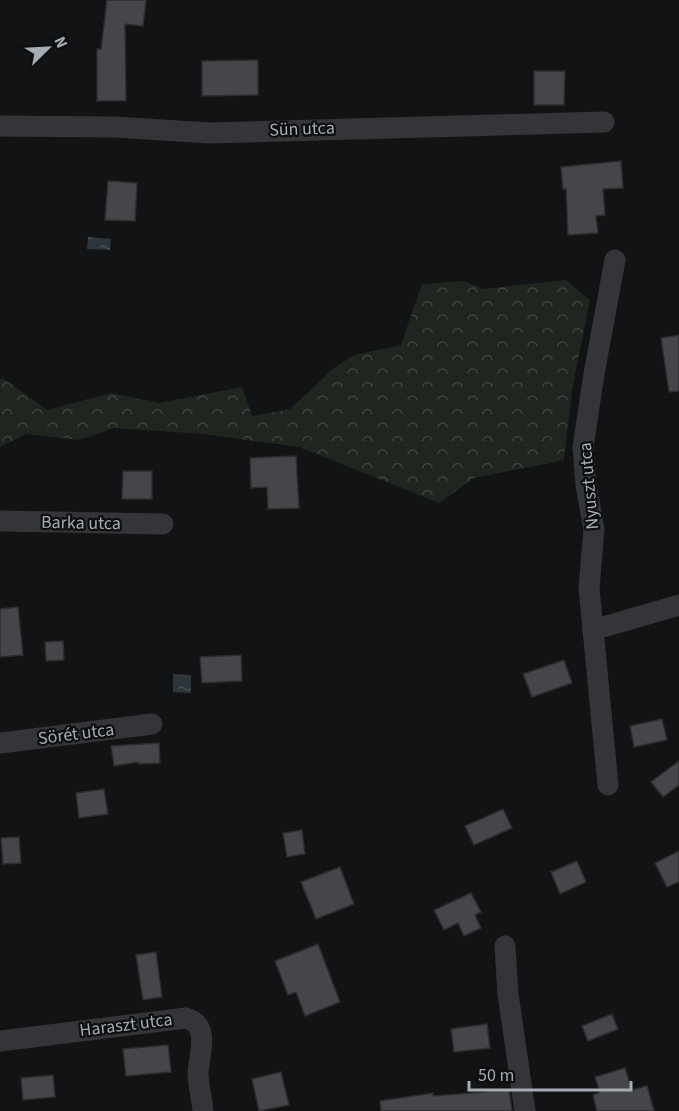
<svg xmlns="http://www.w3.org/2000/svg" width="679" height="1111" viewBox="0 0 679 1111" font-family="'Source Sans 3',sans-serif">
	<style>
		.forest { fill: url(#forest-crowns) }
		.water { fill: url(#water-ripples) }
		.building { fill: #444649; stroke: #2d2d30; stroke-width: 1.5 }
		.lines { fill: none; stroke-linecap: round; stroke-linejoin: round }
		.street { stroke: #343538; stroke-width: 21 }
		.labels { text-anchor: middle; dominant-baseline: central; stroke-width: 4.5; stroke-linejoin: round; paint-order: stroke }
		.street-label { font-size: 18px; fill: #a5acb3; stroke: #0d0e0f }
	</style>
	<defs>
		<pattern id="forest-crowns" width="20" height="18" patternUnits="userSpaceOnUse" patternTransform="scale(1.5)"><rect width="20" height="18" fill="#1f261f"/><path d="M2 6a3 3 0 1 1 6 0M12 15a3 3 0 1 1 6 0" fill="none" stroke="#3d433d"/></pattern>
		<pattern id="water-ripples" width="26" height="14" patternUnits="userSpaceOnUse" patternTransform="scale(1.5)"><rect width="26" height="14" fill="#2d373b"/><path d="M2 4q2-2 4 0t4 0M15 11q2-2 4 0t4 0" fill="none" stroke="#485155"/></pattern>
	</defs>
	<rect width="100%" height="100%" fill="#121314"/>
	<polygon class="forest" points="566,280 590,300 572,390 564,460 474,478 439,503 299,447 203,434 114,428 79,440 26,434 0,447 0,379 3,378 47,410 112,393 159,403 242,387 252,416 290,409 333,369 354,355 401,345 422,284 464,281 484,289"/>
	<g class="water">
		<polygon points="88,237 111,239 110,250 87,249"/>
		<polygon points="173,674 191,675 191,693 173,692"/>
	</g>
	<g class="building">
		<polygon points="107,0 146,0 143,26 125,24 126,101 97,101 97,49 101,49"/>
		<polygon points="258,60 258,95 202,96 202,61"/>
		<polygon points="534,71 565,71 564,105 534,105"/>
		<polygon points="621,161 623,188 603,189 605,215 596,216 598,233 568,235 566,189 563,189 561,167"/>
		<polygon points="108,181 137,183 135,221 105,220"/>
		<polygon points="679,335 679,391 669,392 661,338"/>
		<polygon points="296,456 299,508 268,509 267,487 251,488 250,458"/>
		<polygon points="123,471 152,471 152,499 122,499"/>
		<polygon points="18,607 23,655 0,657 0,609"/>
		<polygon points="63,641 64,660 46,661 45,642"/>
		<polygon points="241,655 242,681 202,683 200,657"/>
		<polygon points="564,660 572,683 532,697 523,674"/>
		<polygon points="662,719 667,740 634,747 630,726"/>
		<polygon points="159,743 160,763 138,764 138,762 114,766 111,746"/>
		<polygon points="679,761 679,785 663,797 651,782"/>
		<polygon points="104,789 108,814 79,818 76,793"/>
		<polygon points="503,809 512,828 474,845 465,826"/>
		<polygon points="302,830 305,854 287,857 283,833"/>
		<polygon points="19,837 21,863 3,864 1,838"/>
		<polygon points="679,851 679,882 667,887 655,863"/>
		<polygon points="577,861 586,882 560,894 551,872"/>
		<polygon points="340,867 354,904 316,919 301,882"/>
		<polygon points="471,893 481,912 475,915 481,928 464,936 458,923 444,930 434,910"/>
		<polygon points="318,944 340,1002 305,1016 296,992 288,995 275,961"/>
		<polygon points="156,952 162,997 143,1000 136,955"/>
		<polygon points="612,1014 618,1029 588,1041 582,1026"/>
		<polygon points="487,1024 490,1048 454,1052 451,1029"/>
		<polygon points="168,1045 171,1072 126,1076 123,1049"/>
		<polygon points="625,1068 632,1090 647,1086 654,1111 597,1111 593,1095 600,1092 595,1077"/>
		<polygon points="281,1072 289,1105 259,1111 252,1079"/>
		<polygon points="53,1075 55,1097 23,1100 21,1078"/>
		<polygon points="509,1090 512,1111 381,1111 380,1101 433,1093 433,1096"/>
	</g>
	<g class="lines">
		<g class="street">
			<polyline points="0,126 114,127 210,133 604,122"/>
			<polyline points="0,521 163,524"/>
			<polyline points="593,630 679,605"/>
			<polyline points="0,743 152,724"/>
			<polyline points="608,785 589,588 594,529 586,485 583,447 594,374 615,260"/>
			<polyline points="505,946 508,994 525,1111"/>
			<path d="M 0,1041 L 186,1018 C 211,1025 199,1054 198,1073 C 198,1085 202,1099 203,1111"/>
		</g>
	</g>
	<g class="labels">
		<g class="street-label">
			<text transform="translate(302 129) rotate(-2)">Sün utca</text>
			<text transform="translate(589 486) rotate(-95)">Nyuszt utca</text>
			<text transform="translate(81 523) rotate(1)">Barka utca</text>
			<text transform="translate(76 734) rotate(-7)">Sörét utca</text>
			<text transform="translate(126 1025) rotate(-7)">Haraszt utca</text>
		</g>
	</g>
	<g transform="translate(48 48) rotate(66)" stroke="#0d0e0f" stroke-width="4.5" paint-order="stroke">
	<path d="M0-4.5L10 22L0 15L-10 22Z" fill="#a5acb3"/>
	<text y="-9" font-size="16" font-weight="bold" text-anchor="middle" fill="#a5acb3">N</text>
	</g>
	<path d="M469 1081v9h162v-9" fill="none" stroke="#a5acb3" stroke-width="3"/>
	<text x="478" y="1081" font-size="18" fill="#a5acb3" stroke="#0d0e0f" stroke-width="4.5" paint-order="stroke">50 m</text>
</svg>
